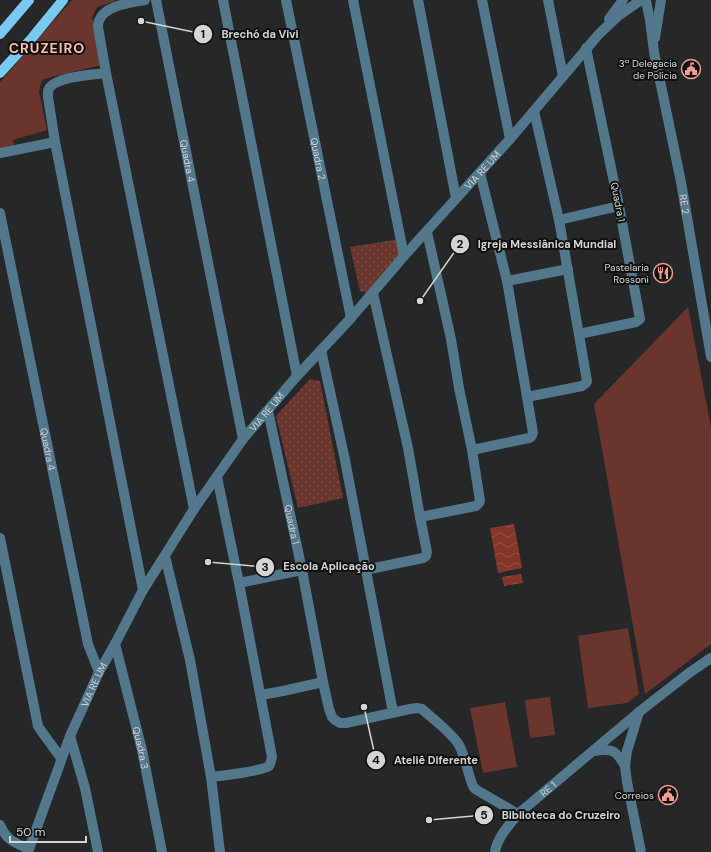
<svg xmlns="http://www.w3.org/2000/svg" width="711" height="852" viewBox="0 0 711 852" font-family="'DM Sans',sans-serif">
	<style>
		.green { fill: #69352c }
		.park { fill: url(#park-dots) }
		.water { fill: url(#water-waves) }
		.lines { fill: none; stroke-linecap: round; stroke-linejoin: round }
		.minor { stroke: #53778b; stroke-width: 10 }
		.major { stroke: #7ac9f1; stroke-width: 10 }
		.labels { text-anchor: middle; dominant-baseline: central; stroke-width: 4; stroke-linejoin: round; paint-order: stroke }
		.poi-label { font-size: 10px; fill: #d3d4d5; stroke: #0f1010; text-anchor: end }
		.street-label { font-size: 10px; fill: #d3d4d5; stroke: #0f1010 }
		.district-label { font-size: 14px; font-weight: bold; letter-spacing: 1px; fill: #febbae; stroke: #0f1010 }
		.leader { fill: none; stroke: #d3d4d5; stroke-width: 1.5 }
		.callout-dot { fill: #d3d4d5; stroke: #0f1010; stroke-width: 1.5 }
		.mark-label { font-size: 12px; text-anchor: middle; font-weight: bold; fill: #111 }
		.callout-label { font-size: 11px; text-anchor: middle; font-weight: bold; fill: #d3d4d5; stroke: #0f1010; stroke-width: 4; stroke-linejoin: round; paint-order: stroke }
	</style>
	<defs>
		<pattern id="park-dots" width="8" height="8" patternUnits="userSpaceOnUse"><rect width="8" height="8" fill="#69352c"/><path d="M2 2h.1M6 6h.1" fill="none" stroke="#7e514a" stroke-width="1.8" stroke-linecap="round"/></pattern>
		<pattern id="water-waves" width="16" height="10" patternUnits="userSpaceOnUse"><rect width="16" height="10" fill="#863629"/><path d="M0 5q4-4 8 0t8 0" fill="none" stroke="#965247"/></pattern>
	</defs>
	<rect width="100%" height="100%" fill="#252728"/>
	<g class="green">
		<polygon points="72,0 115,0 116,1 97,7 92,17 102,65 51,77 42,80 39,91 47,130 13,140 15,148 0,151 0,82"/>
		<polygon points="688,307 711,427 711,644 645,694 594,404"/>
		<polygon points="628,628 639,694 627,703 588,708 578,636"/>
		<polygon points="550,697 555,735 530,738 525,700"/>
		<polygon points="505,702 517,767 483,773 470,708"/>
	</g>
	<g class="park">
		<polygon points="399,239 401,253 367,293 360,291 350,247"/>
		<polygon points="310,379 320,381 343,498 298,508 276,416"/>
	</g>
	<g class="water">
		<polygon points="514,524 522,568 498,573 490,528"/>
		<polygon points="521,574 523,583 504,586 502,577"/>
	</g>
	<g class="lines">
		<g class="minor">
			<path d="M 145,0 C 131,3 104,5 99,21 C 98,21 98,27 98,27 L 106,73 L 194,509"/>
			<path id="s1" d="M 156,0 L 243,439"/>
			<polyline points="223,0 297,376"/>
			<path id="s2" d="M 286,0 L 351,318"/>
			<polyline points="353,0 404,256"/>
			<polyline points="418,0 456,198"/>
			<polyline points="482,0 510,139"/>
			<polyline points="548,0 563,76"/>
			<path id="s3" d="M 646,1 L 650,20 L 654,52 L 681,182 L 711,357"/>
			<polyline points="609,19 623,0"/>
			<polyline points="655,38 661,0"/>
			<path d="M 106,73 C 93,75 52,76 48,91 C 48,92 48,96 48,97 L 55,142 L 143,590"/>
			<polyline points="0,153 55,142"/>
			<path id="s4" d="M 0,213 L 88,644 L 99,672"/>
			<polyline points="559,220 619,206"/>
			<polyline points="507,281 568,269"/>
			<polyline points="579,334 636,322 640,319 619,206 586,48"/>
			<polyline points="321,350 345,460 393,712"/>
			<polyline points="527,397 582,386 586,383 587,381 559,220 534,111"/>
			<path id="s5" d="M 268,411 L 302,570 L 323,682 L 329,709 L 332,717 L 335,720 L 340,723 L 346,723 L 410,709 L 417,708 L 422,709 C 433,719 452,733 459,745 C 465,756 467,769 471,781 L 473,786 L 475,789 L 518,814"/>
			<polyline points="472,450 529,438 531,437 533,433 527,397 507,281 480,173"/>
			<polyline points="420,517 476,506 479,503 480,501 472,450 459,388 451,339 427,232"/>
			<polyline points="0,538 38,726 42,732 61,758"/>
			<polyline points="165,556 190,660 211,777 220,852"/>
			<polyline points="365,570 423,558 426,556 427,552 420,517 408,448 373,293"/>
			<polyline points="239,583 302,570"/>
			<path id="s6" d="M 115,644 L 142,750 L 162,852"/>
			<polyline points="261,695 283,691 323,682"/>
			<polyline points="639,712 627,751 625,766 627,782 641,852"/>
			<polyline points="70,736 85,788 98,852"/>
			<path d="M 594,751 C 612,748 616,750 625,766"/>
			<path d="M 211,777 C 221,776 262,771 269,766 C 271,763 271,760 272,757 L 239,583 L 217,477"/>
			<path d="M 0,825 C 7,841 14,842 29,849"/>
			<path id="s7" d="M 28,852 L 70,736 L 99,672 L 115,644 L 143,590 L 194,509 L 243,439 L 297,376 L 351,318 L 404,256 L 510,139 L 599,34 L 617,17 L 641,0"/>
			<path id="s8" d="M 495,852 C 497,838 509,825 518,814 L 639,712 L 689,673 L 711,658"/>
		</g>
		<g class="major">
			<polyline points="0,34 29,0"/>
			<polyline points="0,73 32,38 63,0"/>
		</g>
	</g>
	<defs>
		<symbol id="civic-ring" viewBox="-11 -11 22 22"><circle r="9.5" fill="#0f1010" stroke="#f49d8d" stroke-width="1.5"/><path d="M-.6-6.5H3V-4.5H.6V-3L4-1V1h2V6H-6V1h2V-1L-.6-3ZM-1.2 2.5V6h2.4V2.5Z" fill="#f49d8d"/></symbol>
		<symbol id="restaurant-ring" viewBox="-11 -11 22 22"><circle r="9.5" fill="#0f1010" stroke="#f49d8d" stroke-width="1.5"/><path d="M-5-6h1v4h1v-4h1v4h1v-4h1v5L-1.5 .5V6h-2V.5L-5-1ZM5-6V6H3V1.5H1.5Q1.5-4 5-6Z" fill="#f49d8d"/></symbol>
	</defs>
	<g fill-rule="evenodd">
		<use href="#civic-ring" x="680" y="58" width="22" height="22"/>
		<use href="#restaurant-ring" x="652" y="262" width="22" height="22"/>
		<use href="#civic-ring" x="657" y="784" width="22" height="22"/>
	</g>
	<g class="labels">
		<g class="poi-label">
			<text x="677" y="63">3ª Delegacia<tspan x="677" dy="12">de Polícia</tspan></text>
			<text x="649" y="267">Pastelaria<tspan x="649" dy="12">Rossoni</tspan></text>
			<text x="654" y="795">Correios</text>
		</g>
		<g class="street-label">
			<text stroke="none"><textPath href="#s2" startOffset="162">Quadra 2</textPath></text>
			<text stroke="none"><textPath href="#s1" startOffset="164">Quadra 4</textPath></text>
			<text stroke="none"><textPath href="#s7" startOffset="828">VIA RE UM</textPath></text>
			<text transform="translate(618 202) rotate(79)">Quadra 1</text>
			<text stroke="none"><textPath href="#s3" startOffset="207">RE 2</textPath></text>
			<text stroke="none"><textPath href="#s7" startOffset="504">VIA RE UM</textPath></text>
			<text stroke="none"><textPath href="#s4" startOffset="241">Quadra 4</textPath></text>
			<text stroke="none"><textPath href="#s5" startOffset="116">Quadra 1</textPath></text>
			<text stroke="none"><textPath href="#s7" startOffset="180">VIA RE UM</textPath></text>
			<text stroke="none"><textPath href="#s6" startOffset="107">Quadra 3</textPath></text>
			<text stroke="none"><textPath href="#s8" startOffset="84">RE 1</textPath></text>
		</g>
		<g class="district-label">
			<text x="47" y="48">CRUZEIRO</text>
		</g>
	</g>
	<path class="leader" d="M141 21L203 34M420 301L460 244M208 562L265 567M364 707L376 760M429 820L484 815"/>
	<g class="callout-dot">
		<circle cx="141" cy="21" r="4"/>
		<circle cx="420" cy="301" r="4"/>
		<circle cx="208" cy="562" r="4"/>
		<circle cx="364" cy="707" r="4"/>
		<circle cx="429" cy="820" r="4"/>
		<circle cx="203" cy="34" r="10"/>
		<circle cx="460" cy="244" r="10"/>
		<circle cx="265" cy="567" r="10"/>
		<circle cx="376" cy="760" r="10"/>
		<circle cx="484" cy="815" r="10"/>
	</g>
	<g class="mark-label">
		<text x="203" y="38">1</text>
		<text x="460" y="248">2</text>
		<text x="265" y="571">3</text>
		<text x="376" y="764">4</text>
		<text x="484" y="819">5</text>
	</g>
	<g class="callout-label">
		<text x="260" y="38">Brechó da Vivi</text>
		<text x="547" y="248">Igreja Messiânica Mundial</text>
		<text x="329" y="570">Escola Aplicação</text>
		<text x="436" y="764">Ateliê Diferente</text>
		<text x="561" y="819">Biblioteca do Cruzeiro</text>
	</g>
	<path d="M10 836v6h76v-6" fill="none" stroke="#d3d4d5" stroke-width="2"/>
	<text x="16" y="836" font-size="12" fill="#d3d4d5" stroke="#0f1010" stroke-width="3" paint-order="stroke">50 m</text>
</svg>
